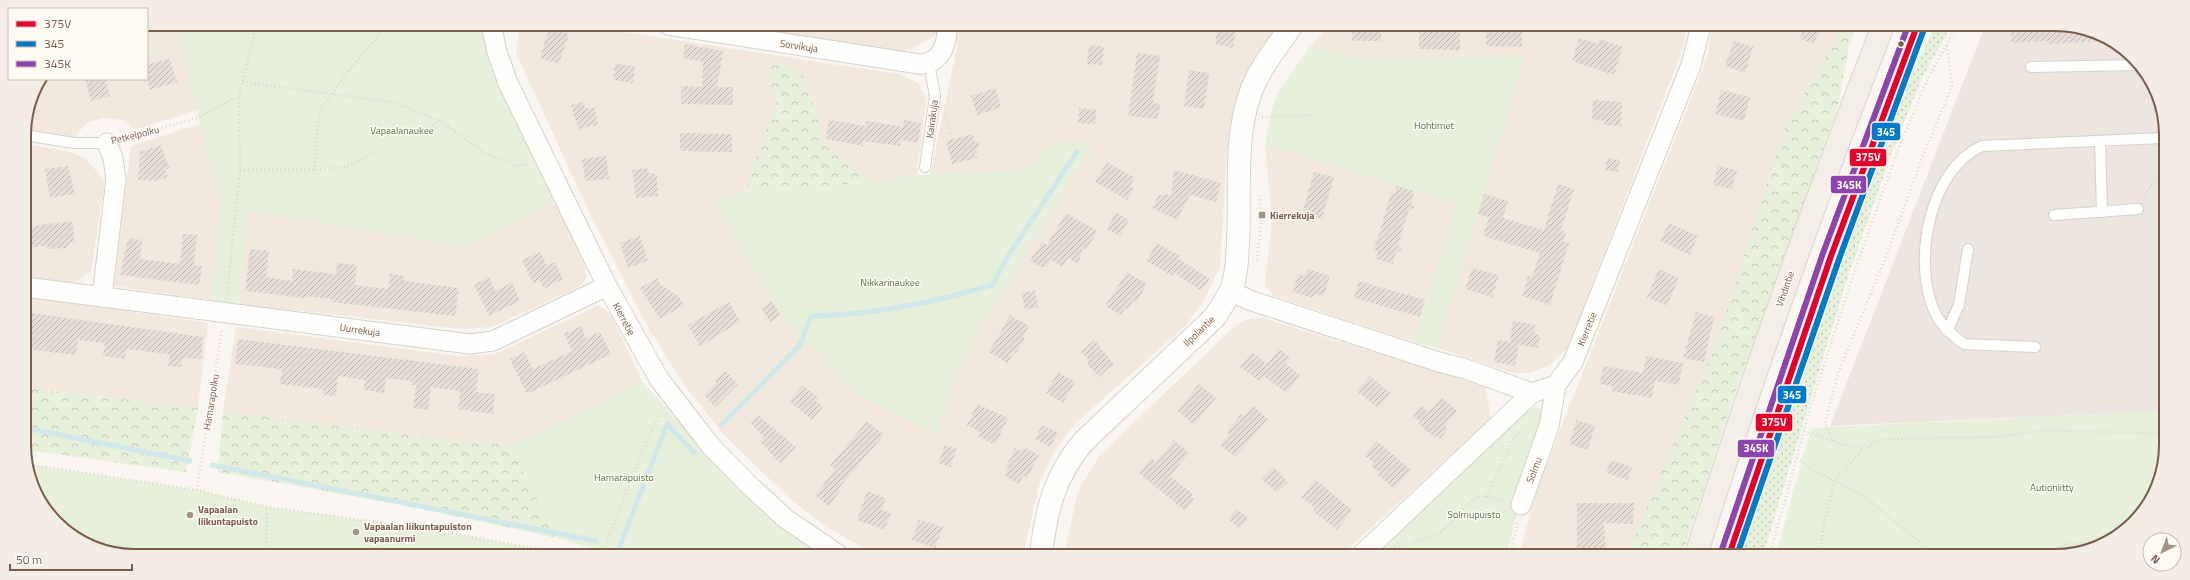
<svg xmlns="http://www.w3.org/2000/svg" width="2190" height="580" viewBox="0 0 2190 580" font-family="'Titillium Web',sans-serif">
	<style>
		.residential { fill: #f2e8de }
		.industrial { fill: #ede5e0 }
		.grass { fill: url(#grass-dots) }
		.forest { fill: url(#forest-crowns) }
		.park { fill: #e7f0db }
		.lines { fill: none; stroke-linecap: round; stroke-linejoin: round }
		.stream { stroke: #d0e8ea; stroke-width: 5 }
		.building { fill: url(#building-hatch) }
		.lane-casing { stroke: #d7d1cb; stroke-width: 12 }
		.street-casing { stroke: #d7d1cb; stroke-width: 21 }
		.secondary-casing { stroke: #d9d2cb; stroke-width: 24 }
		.primary-casing { stroke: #dad1cc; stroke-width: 24 }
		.path { stroke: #dcd5d0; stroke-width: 2.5; stroke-dasharray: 1 3; stroke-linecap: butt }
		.lane { stroke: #fefefd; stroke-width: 10 }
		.street { stroke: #fefefd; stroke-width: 19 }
		.secondary { stroke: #fefefd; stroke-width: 22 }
		.primary { stroke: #f3eee8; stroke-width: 22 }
		.bus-1-casing { stroke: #fffaf3; stroke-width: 9 }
		.bus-2-casing { stroke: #fffaf3; stroke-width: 9 }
		.bus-3-casing { stroke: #fffaf3; stroke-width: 9 }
		.bus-1 { stroke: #e4002b; stroke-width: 6 }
		.bus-2 { stroke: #007ac9; stroke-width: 6 }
		.bus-3 { stroke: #8e44ad; stroke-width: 6 }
		.bus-dot { fill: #7a5c4d; stroke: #fffaf3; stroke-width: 1.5 }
		.poi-dot { fill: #a69286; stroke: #fffaf3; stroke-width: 1.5 }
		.labels { text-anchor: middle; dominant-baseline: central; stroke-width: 3; stroke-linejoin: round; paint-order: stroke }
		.street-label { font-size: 10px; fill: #7a5c4d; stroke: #fffaf3 }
		.park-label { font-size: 10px; fill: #537a41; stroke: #fffaf3 }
		.poi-label { font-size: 10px; font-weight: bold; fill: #7a5c4d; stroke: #fffaf3; text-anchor: start }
		.rim { fill: none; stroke: #7a5c4d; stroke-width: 2 }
		.line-badge { stroke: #fffaf3; stroke-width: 1.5 }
		.badge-label { font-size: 11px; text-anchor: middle; font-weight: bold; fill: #fff }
	</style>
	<defs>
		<pattern id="grass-dots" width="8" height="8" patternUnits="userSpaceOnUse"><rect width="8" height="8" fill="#e7f0db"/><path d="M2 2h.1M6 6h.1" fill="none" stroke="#c0c6b4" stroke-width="1.8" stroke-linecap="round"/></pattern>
		<pattern id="forest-crowns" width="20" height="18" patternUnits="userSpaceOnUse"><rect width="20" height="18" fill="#e7f0db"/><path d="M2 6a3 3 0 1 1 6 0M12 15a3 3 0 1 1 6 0" fill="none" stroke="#c0c6b4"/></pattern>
		<pattern id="building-hatch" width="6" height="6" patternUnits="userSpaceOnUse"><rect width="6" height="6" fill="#e6ded7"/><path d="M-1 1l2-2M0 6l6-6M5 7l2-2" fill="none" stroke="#bfb7b1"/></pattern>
	</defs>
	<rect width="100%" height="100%" fill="#f9f5f0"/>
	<g class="residential">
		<polygon points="147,24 175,24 197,110 134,130 123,120 103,118 86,123 74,138 24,128 33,92 41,79 147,79"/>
		<polygon points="532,24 571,24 898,74 918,83 924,94 926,102 917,175 873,182 745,193 713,202 782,316 935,433 962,360 1060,140 1020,171 930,175 958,43 953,41 955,25 1277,25 1253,64 1227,151 1220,267 1203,302 1186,325 1076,423 1055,450 1040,482 1023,555 877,555 826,527 786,495 725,436 686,387 650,331 590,214 516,53 519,32"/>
		<polygon points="729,25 940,25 939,33 906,52"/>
		<polygon points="1329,25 1687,26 1682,50 1568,348 1549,365 1530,373 1512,373 1438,348 1525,56 1363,60 1310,47"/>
		<polygon points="1712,26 1840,26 1645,555 1519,555 1536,491 1708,55"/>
		<polygon points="200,124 221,207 211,300 114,286 131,146"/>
		<polygon points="24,144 66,151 85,158 105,181 91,271 79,280 61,284 25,277"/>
		<polygon points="1265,145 1457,203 1414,342 1274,296 1265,285 1272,218"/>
		<polygon points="555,202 585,266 587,276 583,283 575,289 492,327 460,329 239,304 248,211 465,247"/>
		<polygon points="25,296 208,323 198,408 26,388"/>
		<polygon points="597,306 605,309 611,315 642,381 511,445 450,440 223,411 236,327 458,356 495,354"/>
		<polygon points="1263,318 1486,387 1491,419 1341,555 1064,555 1078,492 1099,456 1236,325 1248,319"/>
	</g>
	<polygon class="industrial" points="1985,26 2077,26 2134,57 2164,113 2164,411 1830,426"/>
	<polygon class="grass" points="1935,26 1951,26 1923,76 1893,149 1846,282 1763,555 1740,555 1802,371 1900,101"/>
	<g class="forest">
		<polygon points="1840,26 1857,26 1849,45 1838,106 1732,402 1682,555 1627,555 1716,343 1786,125 1831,49"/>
		<path d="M 782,63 L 803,76 L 816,110 L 823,142 L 843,162 L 873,182 L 745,193 C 753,161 767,131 777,100 L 769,82 L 770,67 Z"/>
		<polygon points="26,388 198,408 186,472 26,450"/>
		<polygon points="223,411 450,440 511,445 556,538 414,507 218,472"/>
	</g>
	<g class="park">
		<polygon points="175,24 480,24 498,81 555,202 465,247 248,211 239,304 211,300 221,207"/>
		<polygon points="1310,47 1363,60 1525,56 1438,348 1414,342 1457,203 1265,145 1271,112 1279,90"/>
		<polygon points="1060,140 1092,145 962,360 936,433 853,391 782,316 713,201 745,193 873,182 917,175 1020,171"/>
		<polygon points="642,381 741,491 793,535 822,555 611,554 556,538 511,445"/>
		<polygon points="1534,407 1540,408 1543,412 1506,555 1373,555 1520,416"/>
		<polygon points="2164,411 2164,467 2151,501 2128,529 2098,548 2062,556 1776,555 1811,428"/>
		<polygon points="26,464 197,490 267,507 408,526 568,554 113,554 56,523 26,467"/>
	</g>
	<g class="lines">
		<g class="stream">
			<path d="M 721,425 L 800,345 L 811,316 C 873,315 933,303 992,285 L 1010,253 L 1077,152"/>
			<polyline points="26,428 190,461"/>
			<polyline points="212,465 596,541"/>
			<polyline points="617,554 667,424 694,453"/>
		</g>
	</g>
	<g class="building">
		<polygon points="1218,25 1237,25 1233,48 1215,44"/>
		<polygon points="1353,25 1381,25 1381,41 1352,41"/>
		<polygon points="1419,25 1441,25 1441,29 1460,29 1460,50 1419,49"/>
		<polygon points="1486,26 1507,26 1507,31 1522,32 1522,47 1486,46"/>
		<polygon points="1805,26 1822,26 1814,43 1799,39"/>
		<polygon points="2010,26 2077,26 2105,41 2048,44 2048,41 2011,43"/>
		<polygon points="549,28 569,34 559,64 540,58"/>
		<polygon points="1579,38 1598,44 1599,39 1623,47 1614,75 1572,61"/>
		<polygon points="1734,41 1753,47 1745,73 1725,66"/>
		<polygon points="685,44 723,51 717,87 733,87 733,105 681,104 681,86 702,87 703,62 683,58"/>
		<polygon points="1089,45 1104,47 1102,65 1087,64"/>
		<polygon points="1137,53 1160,56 1153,103 1160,104 1158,119 1128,116"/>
		<polygon points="170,59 177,82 149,90 147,64"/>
		<polygon points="615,64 635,66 633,83 613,80"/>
		<polygon points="1189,70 1209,73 1204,109 1184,106"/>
		<polygon points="85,79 105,79 110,96 91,101"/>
		<polygon points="995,88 1001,107 977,115 971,96"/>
		<polygon points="1721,90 1750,97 1744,121 1715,114"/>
		<polygon points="1593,100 1622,102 1621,126 1604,125 1605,121 1592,120"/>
		<polygon points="584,102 585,108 595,108 598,125 578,129 571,105"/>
		<polygon points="1079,108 1096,110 1095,124 1078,123"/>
		<polygon points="829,120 866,126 867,121 903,127 904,120 921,123 918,143 901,140 900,146 863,141 863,146 826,139"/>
		<polygon points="680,133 732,134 732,152 680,151"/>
		<polygon points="973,134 975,142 980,144 975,153 977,158 952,164 946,141"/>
		<polygon points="161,145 169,168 165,170 168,177 155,181 138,180 140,152"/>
		<polygon points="606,156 609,179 585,181 582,159"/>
		<polygon points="1607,158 1620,160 1618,172 1605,170"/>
		<polygon points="1107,162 1135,178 1130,186 1134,188 1127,200 1095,182"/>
		<polygon points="68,166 75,194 50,198 45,169"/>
		<polygon points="1718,166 1737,170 1732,189 1713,185"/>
		<polygon points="647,168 648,173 653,173 657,176 658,196 636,198 632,170"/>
		<polygon points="1174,170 1221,183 1216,202 1190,195 1177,220 1152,208 1159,194 1162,196 1164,194 1171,195"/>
		<polygon points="1314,172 1334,177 1322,219 1302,214"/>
		<polygon points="1558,184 1574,189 1561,230 1566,232 1563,242 1569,243 1550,305 1522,296 1528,276 1532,277 1540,253 1483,236 1489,217 1478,214 1484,194 1508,201 1503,218 1544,230"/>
		<polygon points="1397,186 1414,191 1411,203 1415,207 1409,210 1398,245 1402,250 1396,252 1393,264 1376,259 1378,251 1374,250 1391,193 1394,194"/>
		<polygon points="1116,212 1129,220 1120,236 1107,229"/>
		<polygon points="1066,213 1098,231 1086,250 1083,248 1078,264 1068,258 1063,267 1051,260 1047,267 1042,267 1030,261 1042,242 1047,245"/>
		<polygon points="72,221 75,242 70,243 66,248 47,249 47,245 25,249 25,227"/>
		<polygon points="1669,223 1698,236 1690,255 1660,241"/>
		<polygon points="183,234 197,235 194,265 202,266 199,285 120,275 128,238 142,240 140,259 180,264"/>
		<polygon points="640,236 648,261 628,268 620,243"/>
		<polygon points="1157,243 1180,256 1179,259 1210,279 1202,291 1174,273 1173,276 1146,261"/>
		<polygon points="250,249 269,251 266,277 292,281 293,269 336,274 337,263 357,265 355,285 388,289 390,274 404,276 404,281 459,288 455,316 331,302 331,299 305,296 304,298 245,291"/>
		<polygon points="540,252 547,266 555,262 563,279 544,289 540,280 533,283 522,260"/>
		<polygon points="1472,268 1499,275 1492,297 1465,289"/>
		<polygon points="1308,269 1330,276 1324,296 1314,294 1313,298 1293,292 1298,274 1305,276"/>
		<polygon points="1659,269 1679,278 1667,306 1647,297"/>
		<polygon points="1127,272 1147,284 1136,303 1133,301 1128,310 1125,308 1121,315 1105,306"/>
		<polygon points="489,277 495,291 512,282 520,301 489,316 474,285"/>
		<polygon points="657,278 660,284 679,297 684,305 660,319 640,288"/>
		<polygon points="1359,281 1425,300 1420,317 1354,298"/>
		<polygon points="1035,290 1038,307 1025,310 1022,293"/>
		<polygon points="772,301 781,315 770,322 761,308"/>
		<polygon points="729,302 740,321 700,347 688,325"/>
		<polygon points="1696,312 1714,317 1704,362 1683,358"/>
		<polygon points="31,313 203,337 201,359 182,358 181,367 168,366 170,355 161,353 126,349 125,359 103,356 105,343 78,340 76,355 25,349 25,327 29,328"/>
		<polygon points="1010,315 1029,326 1023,337 1025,338 1016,353 1014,352 1008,363 989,352"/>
		<polygon points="1513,321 1536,325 1534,334 1540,335 1538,348 1519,345 1515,366 1494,362 1498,340 1510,342"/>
		<polygon points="581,326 586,338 600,332 611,354 527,394 510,359 525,352 533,369 572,351 564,334"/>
		<polygon points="238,339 479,369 476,392 495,394 493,414 458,409 460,391 431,387 428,410 413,408 416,385 412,385 412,381 386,378 384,393 364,390 365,380 338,376 336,396 323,395 323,389 280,384 282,369 235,364"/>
		<polygon points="1094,340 1114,364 1099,377 1088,365 1088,359 1081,352"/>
		<polygon points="1279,349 1290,358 1286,364 1300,375 1287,393 1263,376 1259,381 1240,367 1252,352 1267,364"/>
		<polygon points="1646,356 1683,363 1679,385 1655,381 1652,398 1611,391 1612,386 1600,384 1603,366 1643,373"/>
		<polygon points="725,371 738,384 715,407 704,395 717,383 715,381"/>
		<polygon points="1058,372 1075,382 1063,403 1046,393"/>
		<polygon points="1370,376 1391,393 1378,408 1357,391"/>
		<polygon points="1199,384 1216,398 1194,425 1177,411"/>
		<polygon points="803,385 818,398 816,401 823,407 812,420 789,401"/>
		<polygon points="1441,397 1457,411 1445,426 1448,429 1440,439 1436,436 1435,438 1418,424 1420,422 1413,416 1421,406 1428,412"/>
		<polygon points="977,404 1008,418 995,445 978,436 980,432 967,425"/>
		<polygon points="1253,406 1268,419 1235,457 1220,445 1229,434 1227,432 1241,414 1244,417"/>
		<polygon points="758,415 796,447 781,464 760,442 764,437 750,423"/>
		<polygon points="1577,420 1595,426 1588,450 1569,444"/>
		<polygon points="867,421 884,435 838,489 840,491 829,506 815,495 835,470 830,465"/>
		<polygon points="1042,425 1058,433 1050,447 1035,439"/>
		<polygon points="1174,440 1189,453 1170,476 1193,494 1191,497 1194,499 1185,511 1139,473 1151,458 1156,462"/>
		<polygon points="1377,441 1411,470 1394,489 1378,475 1380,473 1371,466 1374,463 1364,455"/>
		<polygon points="945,445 957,449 950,467 938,463"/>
		<polygon points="1023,447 1039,455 1027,479 1023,476 1019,484 1005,476 1009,468 1006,466 1015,448 1021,451"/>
		<polygon points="1611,460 1632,467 1628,480 1606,473"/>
		<polygon points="1274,467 1288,482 1277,492 1261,479"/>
		<polygon points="1315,479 1352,510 1337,530 1313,511 1315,508 1301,497"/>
		<polygon points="867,491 886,498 882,510 891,513 885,530 857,520"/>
		<polygon points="1577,503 1634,503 1633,524 1604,523 1606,551 1598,552 1599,555 1577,555"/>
		<polygon points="1237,509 1248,518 1239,529 1228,519"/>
		<polygon points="919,519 943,527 935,548 912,540"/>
	</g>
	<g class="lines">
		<defs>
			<g id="lane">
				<polyline points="2031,67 2138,65"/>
				<polyline points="24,135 74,143 107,143"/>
				<polyline points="2100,141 2102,212"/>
				<polyline points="925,167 935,96 929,63"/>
				<polyline points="2054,215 2138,209"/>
				<polyline points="1947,331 1959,305 1968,249"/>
				<path d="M 2035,347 L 1964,344 C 1951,334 1939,324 1933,308 C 1913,258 1930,169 1982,146 L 2164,138"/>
			</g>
			<g id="street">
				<polyline points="491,24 497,52 508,83 607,286 659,379 710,445 747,483 786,519 839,555"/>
				<path d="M 668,25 L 919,64 C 939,64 946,48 947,31"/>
				<polyline points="25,287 470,344 493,341 607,286"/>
				<polyline points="1231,291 1249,300 1439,362 1466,369 1532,393"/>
				<polyline points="102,297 116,179 113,158 107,143"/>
				<polyline points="1521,505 1549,426 1556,385"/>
				<polyline points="1361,555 1532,393 1556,385 1573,362 1691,65 1701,26"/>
			</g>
			<path id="secondary" d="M 1041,555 C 1046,511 1054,477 1083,442 L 1215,317 C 1220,308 1227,299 1231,290 C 1237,276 1237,258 1238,243 C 1241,193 1233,136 1252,89 C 1261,66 1278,46 1292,25"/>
			<g id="primary">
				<path d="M 1696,555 C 1752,376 1815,200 1883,26"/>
				<polyline points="1729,555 1831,256 1917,26"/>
			</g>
		</defs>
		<use href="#lane" class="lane-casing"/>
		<use href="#street" class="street-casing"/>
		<use href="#secondary" class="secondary-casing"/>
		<use href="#primary" class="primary-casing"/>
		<g class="path">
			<polyline points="510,30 513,24"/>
			<polyline points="243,82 391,102 439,120 485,153 516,166 529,164"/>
			<polyline points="945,117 951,134"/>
			<polyline points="1262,117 1315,115"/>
			<polyline points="433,126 439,120"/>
			<polyline points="123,139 197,118 239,96 254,34 260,24"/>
			<polyline points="240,170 315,170 348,166 375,153"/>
			<path d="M 315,170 C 315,156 316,121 322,109 C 336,83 369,47 389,24"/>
			<polyline points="2143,199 2151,185 2164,177"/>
			<polyline points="1257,260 1262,215 1259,193"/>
			<polyline points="227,295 240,170 239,96"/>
			<polyline points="1804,431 1844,445 1864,449"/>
			<polyline points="1833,441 1825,423 1839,371 1887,254 1923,156 1952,86 1947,45"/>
			<polyline points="1797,458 1813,470 1864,496 1936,556"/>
			<polyline points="26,464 197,490 267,507 434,530 568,554"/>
			<polyline points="197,490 222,330"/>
			<path d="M 1486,497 C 1498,475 1505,450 1520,430"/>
			<path d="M 1395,547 C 1412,543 1427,541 1442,531 C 1465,515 1468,485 1504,501"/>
			<polyline points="266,554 267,507"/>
			<polyline points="602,554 642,452 661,410"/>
			<polyline points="1510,555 1518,521"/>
			<polyline points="1770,555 1811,405 1854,273 1897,152 1929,76 1957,26"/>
			<polyline points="1820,556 1823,530 1834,481 1864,449 1884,439 1997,437 2046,430 2164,434"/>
			<polyline points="2035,556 2070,543 2105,543"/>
		</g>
		<use href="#lane" class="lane"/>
		<use href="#street" class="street"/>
		<use href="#secondary" class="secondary"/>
		<use href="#primary" class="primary"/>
		<defs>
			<polyline id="bus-1" points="1729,555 1831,256 1917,26"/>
			<polyline id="bus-2" points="1737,555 1839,259 1924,29"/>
			<polyline id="bus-3" points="1721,552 1823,253 1908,26"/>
		</defs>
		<use href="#bus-1" class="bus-1-casing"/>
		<use href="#bus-2" class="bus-2-casing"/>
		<use href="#bus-3" class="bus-3-casing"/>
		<use href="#bus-1" class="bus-1"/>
		<use href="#bus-2" class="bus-2"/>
		<use href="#bus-3" class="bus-3"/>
	</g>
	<circle class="bus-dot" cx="1901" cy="44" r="3.5"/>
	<g class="poi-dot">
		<rect x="1258" y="211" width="8" height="8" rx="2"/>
		<circle cx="190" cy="515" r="4"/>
		<circle cx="356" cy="532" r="4"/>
	</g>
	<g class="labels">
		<g class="street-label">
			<text transform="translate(799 46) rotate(8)">Sorvikuja</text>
			<text transform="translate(932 119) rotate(-83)">Kairakuja</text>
			<text transform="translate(135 135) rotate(-14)">Petkelpolku</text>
			<text transform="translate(1785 289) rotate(-71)">Vihdintie</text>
			<text transform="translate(624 319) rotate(62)">Kierretie</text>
			<text transform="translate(1587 329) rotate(-68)">Kierretie</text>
			<text transform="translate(360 330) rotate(8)">Uurrekuja</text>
			<text transform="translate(1199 331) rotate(-44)">Ilpolantie</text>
			<text transform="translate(211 402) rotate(-81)">Hamarapolku</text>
			<text transform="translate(1534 470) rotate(-69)">Solmu</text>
		</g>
		<g class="park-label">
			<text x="1434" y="125">Hohtimet</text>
			<text x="402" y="130">Vapaalanaukee</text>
			<text x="890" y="282">Nikkarinaukee</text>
			<text x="624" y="477">Hamarapuisto</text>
			<text x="2052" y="487">Autioniitty</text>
			<text x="1474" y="514">Solmupuisto</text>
		</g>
		<g class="poi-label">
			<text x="1270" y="215">Kierrekuja</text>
			<text x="198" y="509">Vapaalan<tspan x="198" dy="12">liikuntapuisto</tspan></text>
			<text x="364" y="526">Vapaalan liikuntapuiston<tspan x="364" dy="12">vapaanurmi</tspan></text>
		</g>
	</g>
	<path d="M0 0H2190V580H0ZM135 31H2055A104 104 0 0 1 2159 135V445A104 104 0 0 1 2055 549H135A104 104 0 0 1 31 445V135A104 104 0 0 1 135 31Z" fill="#f4ede6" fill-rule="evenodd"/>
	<path class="rim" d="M135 31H2055A104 104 0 0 1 2159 135V445A104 104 0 0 1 2055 549H135A104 104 0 0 1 31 445V135A104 104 0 0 1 135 31Z"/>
	<g class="line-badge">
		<rect x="1871" y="122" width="30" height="19" rx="4" fill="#007ac9"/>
		<rect x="1849" y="148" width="38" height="19" rx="4" fill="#e4002b"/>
		<rect x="1830" y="175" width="37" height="19" rx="4" fill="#8e44ad"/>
		<rect x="1777" y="385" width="30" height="19" rx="4" fill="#007ac9"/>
		<rect x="1755" y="413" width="38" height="19" rx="4" fill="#e4002b"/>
		<rect x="1737" y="439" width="38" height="19" rx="4" fill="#8e44ad"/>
	</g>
	<g class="badge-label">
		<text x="1886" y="136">345</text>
		<text x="1868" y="161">375V</text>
		<text x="1849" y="189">345K</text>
		<text x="1792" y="399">345</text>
		<text x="1774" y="426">375V</text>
		<text x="1756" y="452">345K</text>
	</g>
	<rect x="8" y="8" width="140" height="72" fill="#fffaf3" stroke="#cabbb1"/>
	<rect x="16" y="21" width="20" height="6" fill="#e4002b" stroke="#cabbb1"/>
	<text x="44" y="28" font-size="12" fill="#7a5c4d">375V</text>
	<rect x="16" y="41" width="20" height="6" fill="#007ac9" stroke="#cabbb1"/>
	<text x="44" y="48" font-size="12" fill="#7a5c4d">345</text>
	<rect x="16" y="61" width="20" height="6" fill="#8e44ad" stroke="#cabbb1"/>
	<text x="44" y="68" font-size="12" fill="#7a5c4d">345K</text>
	<g transform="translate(2162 552) rotate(222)"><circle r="19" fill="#fffaf3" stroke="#cabbb1"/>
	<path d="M0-3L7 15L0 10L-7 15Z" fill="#a69286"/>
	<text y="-6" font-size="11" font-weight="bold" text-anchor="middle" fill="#7a5c4d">N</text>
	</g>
	<path d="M10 564v6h122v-6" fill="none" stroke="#7a5c4d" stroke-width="2"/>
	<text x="16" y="564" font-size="12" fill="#7a5c4d" stroke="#fffaf3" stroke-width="3" paint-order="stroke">50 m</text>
</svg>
